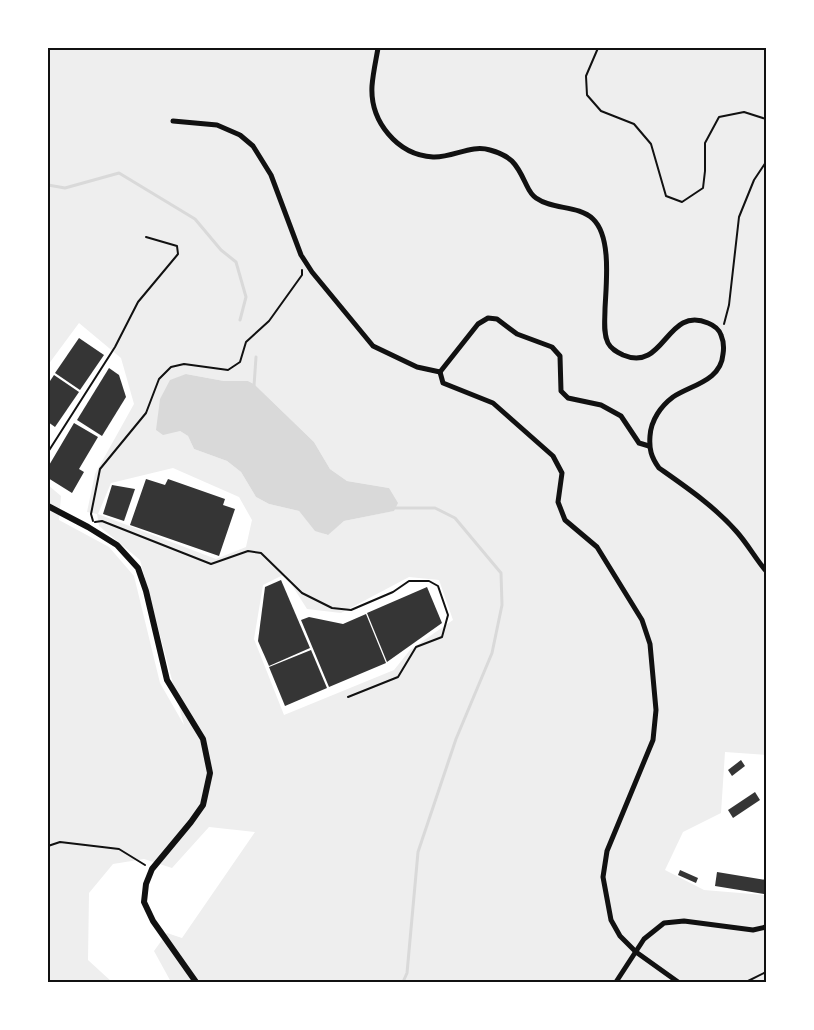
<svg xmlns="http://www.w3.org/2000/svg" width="814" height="1030" viewBox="0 0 814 1030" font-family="'Alegreya Sans',sans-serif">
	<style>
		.green { fill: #eee; fill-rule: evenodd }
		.water { fill: #d9d9d9 }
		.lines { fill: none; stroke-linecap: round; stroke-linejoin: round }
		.stream { stroke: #d9d9d9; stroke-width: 3 }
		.building { fill: #353535 }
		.path { stroke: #111; stroke-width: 2 }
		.minor { stroke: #111; stroke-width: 5 }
		.tertiary { stroke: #111; stroke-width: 6 }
		.neatline { fill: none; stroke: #111; stroke-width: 2 }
	</style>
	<rect width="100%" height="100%" fill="#fff"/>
	<path class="green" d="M 48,48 L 766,48 L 766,755 L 725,752 L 721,813 L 683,832 L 665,870 L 704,890 L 765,895 L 766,893 L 766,982 L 517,982 L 496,981 L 493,982 L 171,982 L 154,951 L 167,933 L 182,938 L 255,832 L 209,827 L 172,868 L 144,859 L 113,864 L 89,893 L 88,960 L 112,982 L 48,982 L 48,485 L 61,496 L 59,520 L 109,547 L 134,576 L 160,683 L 184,725 L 140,560 L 99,526 L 97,514 L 87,512 L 95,474 L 134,404 L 121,358 L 79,323 L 48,365 ZM 186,374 L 224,381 L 248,381 L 254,384 L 314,442 L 330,469 L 347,481 L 389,488 L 393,511 L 344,521 L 327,535 L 315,530 L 299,511 L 269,504 L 256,497 L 241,472 L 227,461 L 194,449 L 188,436 L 180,431 ZM 173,468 L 239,497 L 252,520 L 246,547 L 216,559 L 98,514 L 111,483 ZM 285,574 L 307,609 L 341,613 L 409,577 L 439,580 L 453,620 L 410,650 L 394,670 L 284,715 L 254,639 L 263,585 Z"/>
	<polygon class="water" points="186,374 224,381 248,381 254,384 314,442 330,469 347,481 389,488 398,503 394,511 344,521 328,535 315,531 299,511 269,504 256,497 241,472 227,461 194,449 188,436 180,431 163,435 156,430 160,399 170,380"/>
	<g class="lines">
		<g class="stream">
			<polyline points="48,185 65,188 119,173 195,219 221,250 236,262 246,297 240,320"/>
			<polyline points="254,386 256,357"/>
			<polyline points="392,508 435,508 455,518 501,573 502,605 492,653 456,739 418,852 407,973 403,982"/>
		</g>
	</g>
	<g class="building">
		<polygon points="79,338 104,355 80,390 55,373"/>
		<polygon points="109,368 119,375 126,397 102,436 77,420"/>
		<polygon points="54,375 79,392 55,427 48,422 48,384"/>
		<polygon points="74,423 98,437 79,469 84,472 72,493 48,478 48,467"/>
		<polygon points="146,479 165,485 168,479 225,499 223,505 235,509 219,556 130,525"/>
		<polygon points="112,485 135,489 124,521 103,514"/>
		<polygon points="281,580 310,648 269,666 258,641 265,587"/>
		<polygon points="427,587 442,623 387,662 367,613"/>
		<polygon points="366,614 386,663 329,687 301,620 309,617 343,624"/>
		<polygon points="311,650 327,688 285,706 269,667"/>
		<polygon points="741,760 745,766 732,776 728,770"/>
		<polygon points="755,792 760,800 733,818 728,810"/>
		<polygon points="680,870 698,878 696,883 678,875"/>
		<polygon points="717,872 766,880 764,894 715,886"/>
	</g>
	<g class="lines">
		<g class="path">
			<polyline points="598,48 586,76 587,95 601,111 634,124 651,144 666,196 682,202 703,188 705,171 705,143 719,117 744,112 766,119"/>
			<polyline points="724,324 729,305 739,217 754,180 766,162"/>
			<polyline points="48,452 115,347 138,302 178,254 177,246 146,237"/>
			<polyline points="93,521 91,514 100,469 146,413 159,379 171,367 184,364 228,370 240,362 246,342 269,321 302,275 302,270"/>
			<polyline points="95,522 102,521 211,564 248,551 261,553 302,593 332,608 351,610 393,592 409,581 429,581 438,586 448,615 442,637 416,647 398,677 348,697"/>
			<polyline points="48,846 60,842 119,849 145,865"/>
			<polyline points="746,982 766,972"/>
		</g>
		<g class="minor">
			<path d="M 378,48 C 376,60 373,73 372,86 C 370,121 397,155 433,157 C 453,158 471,144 490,150 C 511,156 516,163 525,182 C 528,188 530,194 536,198 C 553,210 578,205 593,219 C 612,237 606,285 605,309 C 605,320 603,333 608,343 C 611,349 617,352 623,355 C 665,373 666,305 708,323 C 713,325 719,329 721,335 C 724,342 724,348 723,354 C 721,381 691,385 673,397 C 661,406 651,420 650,436 C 649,449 651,457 659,468 C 686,487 714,506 736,531 C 747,543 755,558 766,571"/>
			<polyline points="173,121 217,125 240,135 253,146 271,175 301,255 312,272 373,346 417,367 440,372"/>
			<polyline points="440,372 443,383 493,403 553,456 562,473 558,502 565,520 597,547 642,620 650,644 656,710 653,740 607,851 603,877 611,920 620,936 636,952 678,982"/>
			<polyline points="440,372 478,324 488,318 497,319 517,334 552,347 560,356 561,391 568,398 601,405 621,416 639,443 649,446"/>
			<polyline points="616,982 644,939 664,923 684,921 753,930 766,927"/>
		</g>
		<polyline class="tertiary" points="48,506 88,527 117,545 138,568 146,591 167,680 203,739 210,773 203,805 191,822 152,869 146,884 144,902 153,921 196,982"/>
	</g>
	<rect width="814" height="1030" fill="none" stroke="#ffffff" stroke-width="98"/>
	<rect x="49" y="49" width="716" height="932" class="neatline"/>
</svg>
